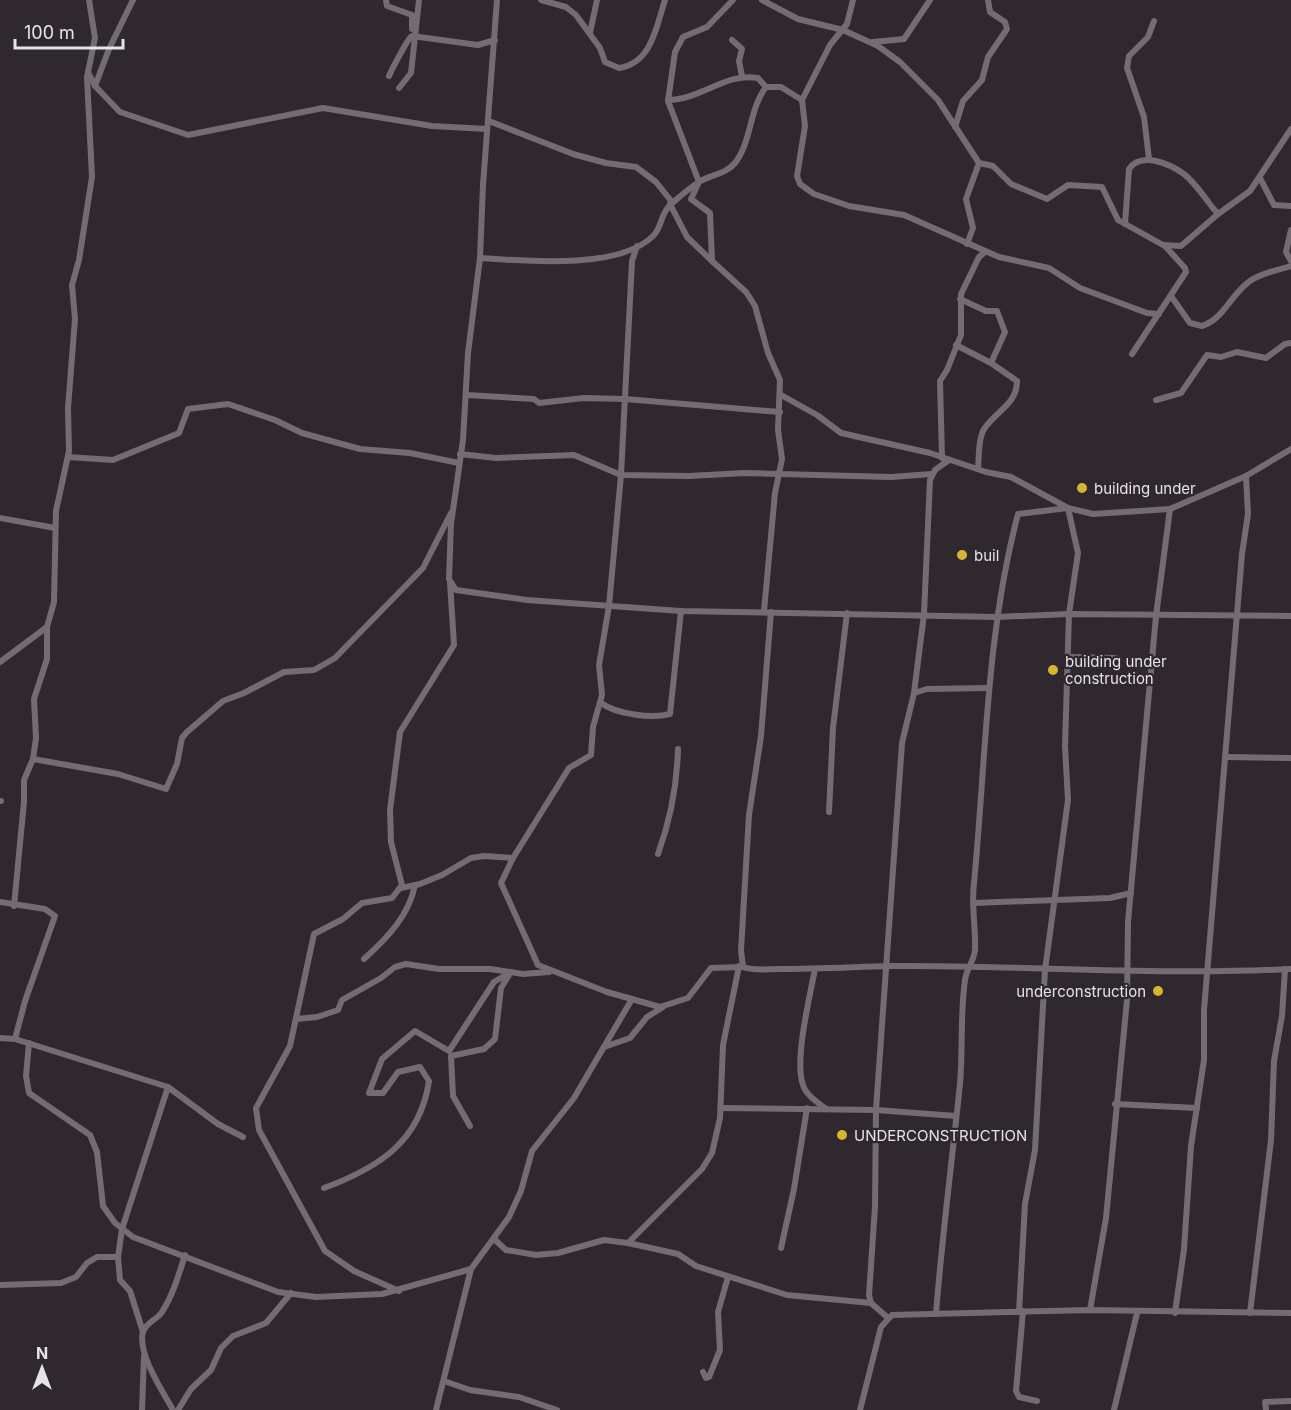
<svg xmlns="http://www.w3.org/2000/svg" width="1291" height="1410" viewBox="0 0 1291 1410" font-family="Inter,sans-serif">
	<style>
		.lines { fill: none; stroke-linecap: round; stroke-linejoin: round }
		.street { stroke: #746c74; stroke-width: 6 }
		.poi-dot { fill: #d5b534; stroke: #30282f; stroke-width: 2 }
		.labels { text-anchor: middle; dominant-baseline: central; stroke-width: 4.5; stroke-linejoin: round; paint-order: stroke }
		.poi-label { font-size: 15px; fill: #e7e2e7; stroke: #30282f; text-anchor: start }
	</style>
	<rect width="100%" height="100%" fill="#30282f"/>
	<g class="lines">
		<g class="street">
			<polyline points="386,0 387,6 412,15 412,29"/>
			<polyline points="497,0 483,185 480,258 468,353 463,440 451,524 449,579 456,590 527,600 681,611 996,617 1069,614 1291,616"/>
			<path d="M 541,0 L 566,7 L 576,15 L 600,48 L 605,62 L 619,68 C 652,63 656,27 665,0"/>
			<polyline points="733,0 707,27 683,37 675,52 668,101 699,182 691,199 710,213 712,261 746,292 755,306 768,353 780,380 778,430 782,459 775,493 764,611"/>
			<polyline points="762,0 798,19 843,30 878,46 900,62 938,100 979,163 993,166 1011,184 1047,199 1068,185 1102,187 1118,220 1163,245 1181,246 1218,214 1250,191 1291,129"/>
			<polyline points="853,0 847,24 830,45 802,100 805,126 797,176 800,184 814,194 849,206 904,215 999,257 1049,268 1080,288 1147,313 1159,314"/>
			<polyline points="590,33 597,0"/>
			<polyline points="732,40 742,49 739,61 742,76"/>
			<polyline points="873,42 904,39 930,0"/>
			<polyline points="88,72 95,86 120,112 188,135 323,108 432,126 487,129"/>
			<path d="M 389,76 C 392,69 408,38 412,36 L 478,45 L 495,40"/>
			<polyline points="95,86 109,49 133,0"/>
			<polyline points="399,88 411,73 419,0"/>
			<path d="M 668,100 C 700,100 726,72 758,78 L 766,87"/>
			<polyline points="489,121 573,154 606,163 636,167 656,182 672,202"/>
			<polyline points="955,127 963,101 982,80 988,57 1007,29 1005,22 990,12 988,0"/>
			<polyline points="1149,159 1144,117 1127,68 1129,56 1148,37 1154,21"/>
			<polyline points="1260,178 1274,205 1291,206"/>
			<polyline points="670,204 687,237 713,262"/>
			<path d="M 1125,224 L 1129,169 C 1141,151 1170,164 1184,174 C 1197,184 1207,202 1218,214"/>
			<polyline points="1291,230 1286,252 1291,261"/>
			<polyline points="967,244 973,228 966,199 979,163"/>
			<polyline points="637,246 632,261 621,475 609,606 599,665 602,695 593,727 591,755 569,768 513,858 501,883 538,965 607,992 660,1007 688,998 711,968 743,967"/>
			<path d="M 480,258 C 525,261 619,270 653,236 C 664,225 658,213 677,199 C 684,193 691,187 699,182 C 710,175 726,174 735,163 C 752,141 749,109 766,87 L 781,87 L 802,100"/>
			<path d="M 1171,296 L 1190,323 L 1202,326 C 1225,318 1230,295 1250,281 C 1261,273 1278,270 1291,266"/>
			<polyline points="960,299 986,311 997,311 1005,332 991,363"/>
			<path d="M 956,345 L 991,363 L 1017,381 C 1017,406 993,412 983,431 C 978,441 979,458 978,469"/>
			<polyline points="1132,354 1186,272 1185,268 1164,245"/>
			<polyline points="467,395 534,399 539,403 584,398 625,399 780,412"/>
			<polyline points="781,395 817,415 841,433 930,453 986,472 1011,477 1068,508 1093,514 1170,509 1246,476 1291,449"/>
			<polyline points="1156,400 1181,393 1207,355 1221,357 1237,352 1266,358 1285,344 1291,343"/>
			<polyline points="460,454 496,458 574,455 621,475 689,476 745,473 891,477 932,474"/>
			<polyline points="68,457 113,460 179,433 188,409 228,404 275,420 302,433 360,449 410,453 459,463"/>
			<polyline points="942,458 940,381 947,370 961,335 961,294 979,257 985,252"/>
			<polyline points="0,518 55,528"/>
			<path d="M 771,612 L 761,736 L 749,815 L 741,950 L 743,967 C 754,971 768,969 780,969 C 816,969 853,967 889,966 C 1023,965 1157,976 1291,969"/>
			<polyline points="1069,657 1115,658"/>
			<polyline points="0,662 47,627"/>
			<polyline points="914,693 927,689 988,688"/>
			<path d="M 601,703 C 616,714 652,719 670,714 L 681,611"/>
			<polyline points="1227,757 1291,758"/>
			<polyline points="33,759 118,774 166,789 177,764 182,738 187,732 223,701 244,693 284,672 314,670 335,658 423,568 451,513"/>
			<polyline points="0,801 1,801"/>
			<polyline points="829,812 833,728 847,613"/>
			<path d="M 658,854 C 671,818 677,787 678,749"/>
			<polyline points="401,888 420,884 442,875 471,858 484,856 513,858"/>
			<polyline points="0,902 45,909 55,916 25,1001 15,1039 0,1038"/>
			<polyline points="973,903 1110,898 1131,893"/>
			<polyline points="14,906 24,802 24,780 33,759 36,738 34,699 47,659 47,627 54,602 56,511 69,451 68,408 75,319 72,285 79,260 92,177 87,77 95,38 89,0"/>
			<path d="M 364,959 C 387,938 409,916 415,885"/>
			<path d="M 815,969 C 810,996 794,1060 803,1085 C 806,1095 817,1102 825,1108"/>
			<polyline points="296,1019 317,1017 338,1010 342,1000 381,978 395,967 406,964 439,969 490,969 523,974 549,972"/>
			<polyline points="15,1039 168,1087 122,1229 118,1257 120,1280 130,1291 143,1332"/>
			<polyline points="29,1043 26,1076 29,1093 90,1135 97,1152 103,1206 115,1223 133,1237 278,1292 316,1297 382,1294 471,1269"/>
			<polyline points="604,1047 630,1038 647,1017 663,1007"/>
			<polyline points="168,1087 218,1124 243,1137"/>
			<polyline points="1115,1104 1197,1108"/>
			<polyline points="721,1108 876,1110 956,1116"/>
			<polyline points="470,1126 453,1096 451,1056 484,1049 495,1039 501,988 509,975"/>
			<path d="M 324,1188 C 378,1168 420,1142 429,1081 L 420,1067 L 398,1072 L 383,1093 L 369,1093 L 382,1059 L 415,1031 L 449,1051 L 494,982 L 511,972"/>
			<polyline points="494,1239 506,1250 536,1255 558,1253 604,1240 628,1243 678,1254 696,1266 787,1295 871,1303"/>
			<polyline points="628,1243 702,1169 712,1153 720,1118 723,1045 739,966"/>
			<polyline points="781,1248 794,1189 807,1108"/>
			<polyline points="0,1285 61,1283 76,1277 87,1263 97,1257 118,1257"/>
			<polyline points="399,1291 354,1271 325,1251 259,1130 256,1108 290,1046 314,934 343,919 362,903 392,898 402,885 391,842 390,810 400,732 454,645 450,582"/>
			<polyline points="1090,1310 1106,1218 1127,1000 1128,922 1156,616 1170,509"/>
			<polyline points="1023,1311 1016,1391 1019,1397 1037,1401"/>
			<polyline points="1175,1313 1184,1249 1191,1146 1204,1060 1204,1010 1242,554 1248,514 1246,476"/>
			<polyline points="1250,1313 1271,1140 1274,1061 1282,1016 1285,969"/>
			<path d="M 936,1314 C 942,1237 952,1161 960,1084 C 963,1050 960,1015 965,980 C 966,970 974,961 975,950 C 976,928 971,905 974,883 C 986,759 986,635 1018,514 L 1068,508 L 1078,553 L 1069,614 L 1065,746 L 1068,800 L 1045,970 L 1035,1150 L 1025,1204 L 1019,1312"/>
			<polyline points="887,1317 871,1303 869,1295 875,1207 876,1110 902,743 914,693 924,614 930,480 935,470 949,460"/>
			<polyline points="703,1372 706,1378 709,1377 720,1350 718,1312 728,1277"/>
			<polyline points="444,1381 470,1390 519,1397 557,1410"/>
			<polyline points="142,1410 144,1356"/>
			<path d="M 173,1410 C 163,1392 137,1353 143,1332 C 146,1322 157,1320 162,1312 C 173,1295 179,1274 185,1255"/>
			<polyline points="178,1410 191,1389 211,1370 221,1348 233,1336 266,1323 291,1293"/>
			<polyline points="436,1410 471,1269 509,1217 521,1191 532,1151 574,1098 632,999"/>
			<polyline points="860,1410 881,1327 892,1315 1090,1310 1291,1313"/>
			<polyline points="1114,1410 1137,1313"/>
			<polyline points="1266,1410 1265,1402 1291,1401"/>
		</g>
	</g>
	<g class="poi-dot">
		<circle cx="1082" cy="488" r="6"/>
		<circle cx="962" cy="555" r="6"/>
		<circle cx="1053" cy="670" r="6"/>
		<circle cx="1158" cy="991" r="6"/>
		<circle cx="842" cy="1135" r="6"/>
	</g>
	<g class="labels">
		<g class="poi-label">
			<text x="1094" y="488">building under</text>
			<text x="974" y="555">buil</text>
			<text x="1065" y="661">building under<tspan x="1065" dy="17">construction</tspan></text>
			<text x="1146" y="991" text-anchor="end">underconstruction</text>
			<text x="854" y="1135">UNDERCONSTRUCTION</text>
		</g>
	</g>
	<g transform="translate(42 1368)" stroke="#30282f" stroke-width="4.5" paint-order="stroke">
	<path d="M0-4.5L10 22L0 15L-10 22Z" fill="#e7e2e7"/>
	<text y="-9" font-size="16" font-weight="bold" text-anchor="middle" fill="#e7e2e7">N</text>
	</g>
	<path d="M15 39v9h108v-9" fill="none" stroke="#e7e2e7" stroke-width="3"/>
	<text x="24" y="39" font-size="18" fill="#e7e2e7" stroke="#30282f" stroke-width="4.5" paint-order="stroke">100 m</text>
</svg>
